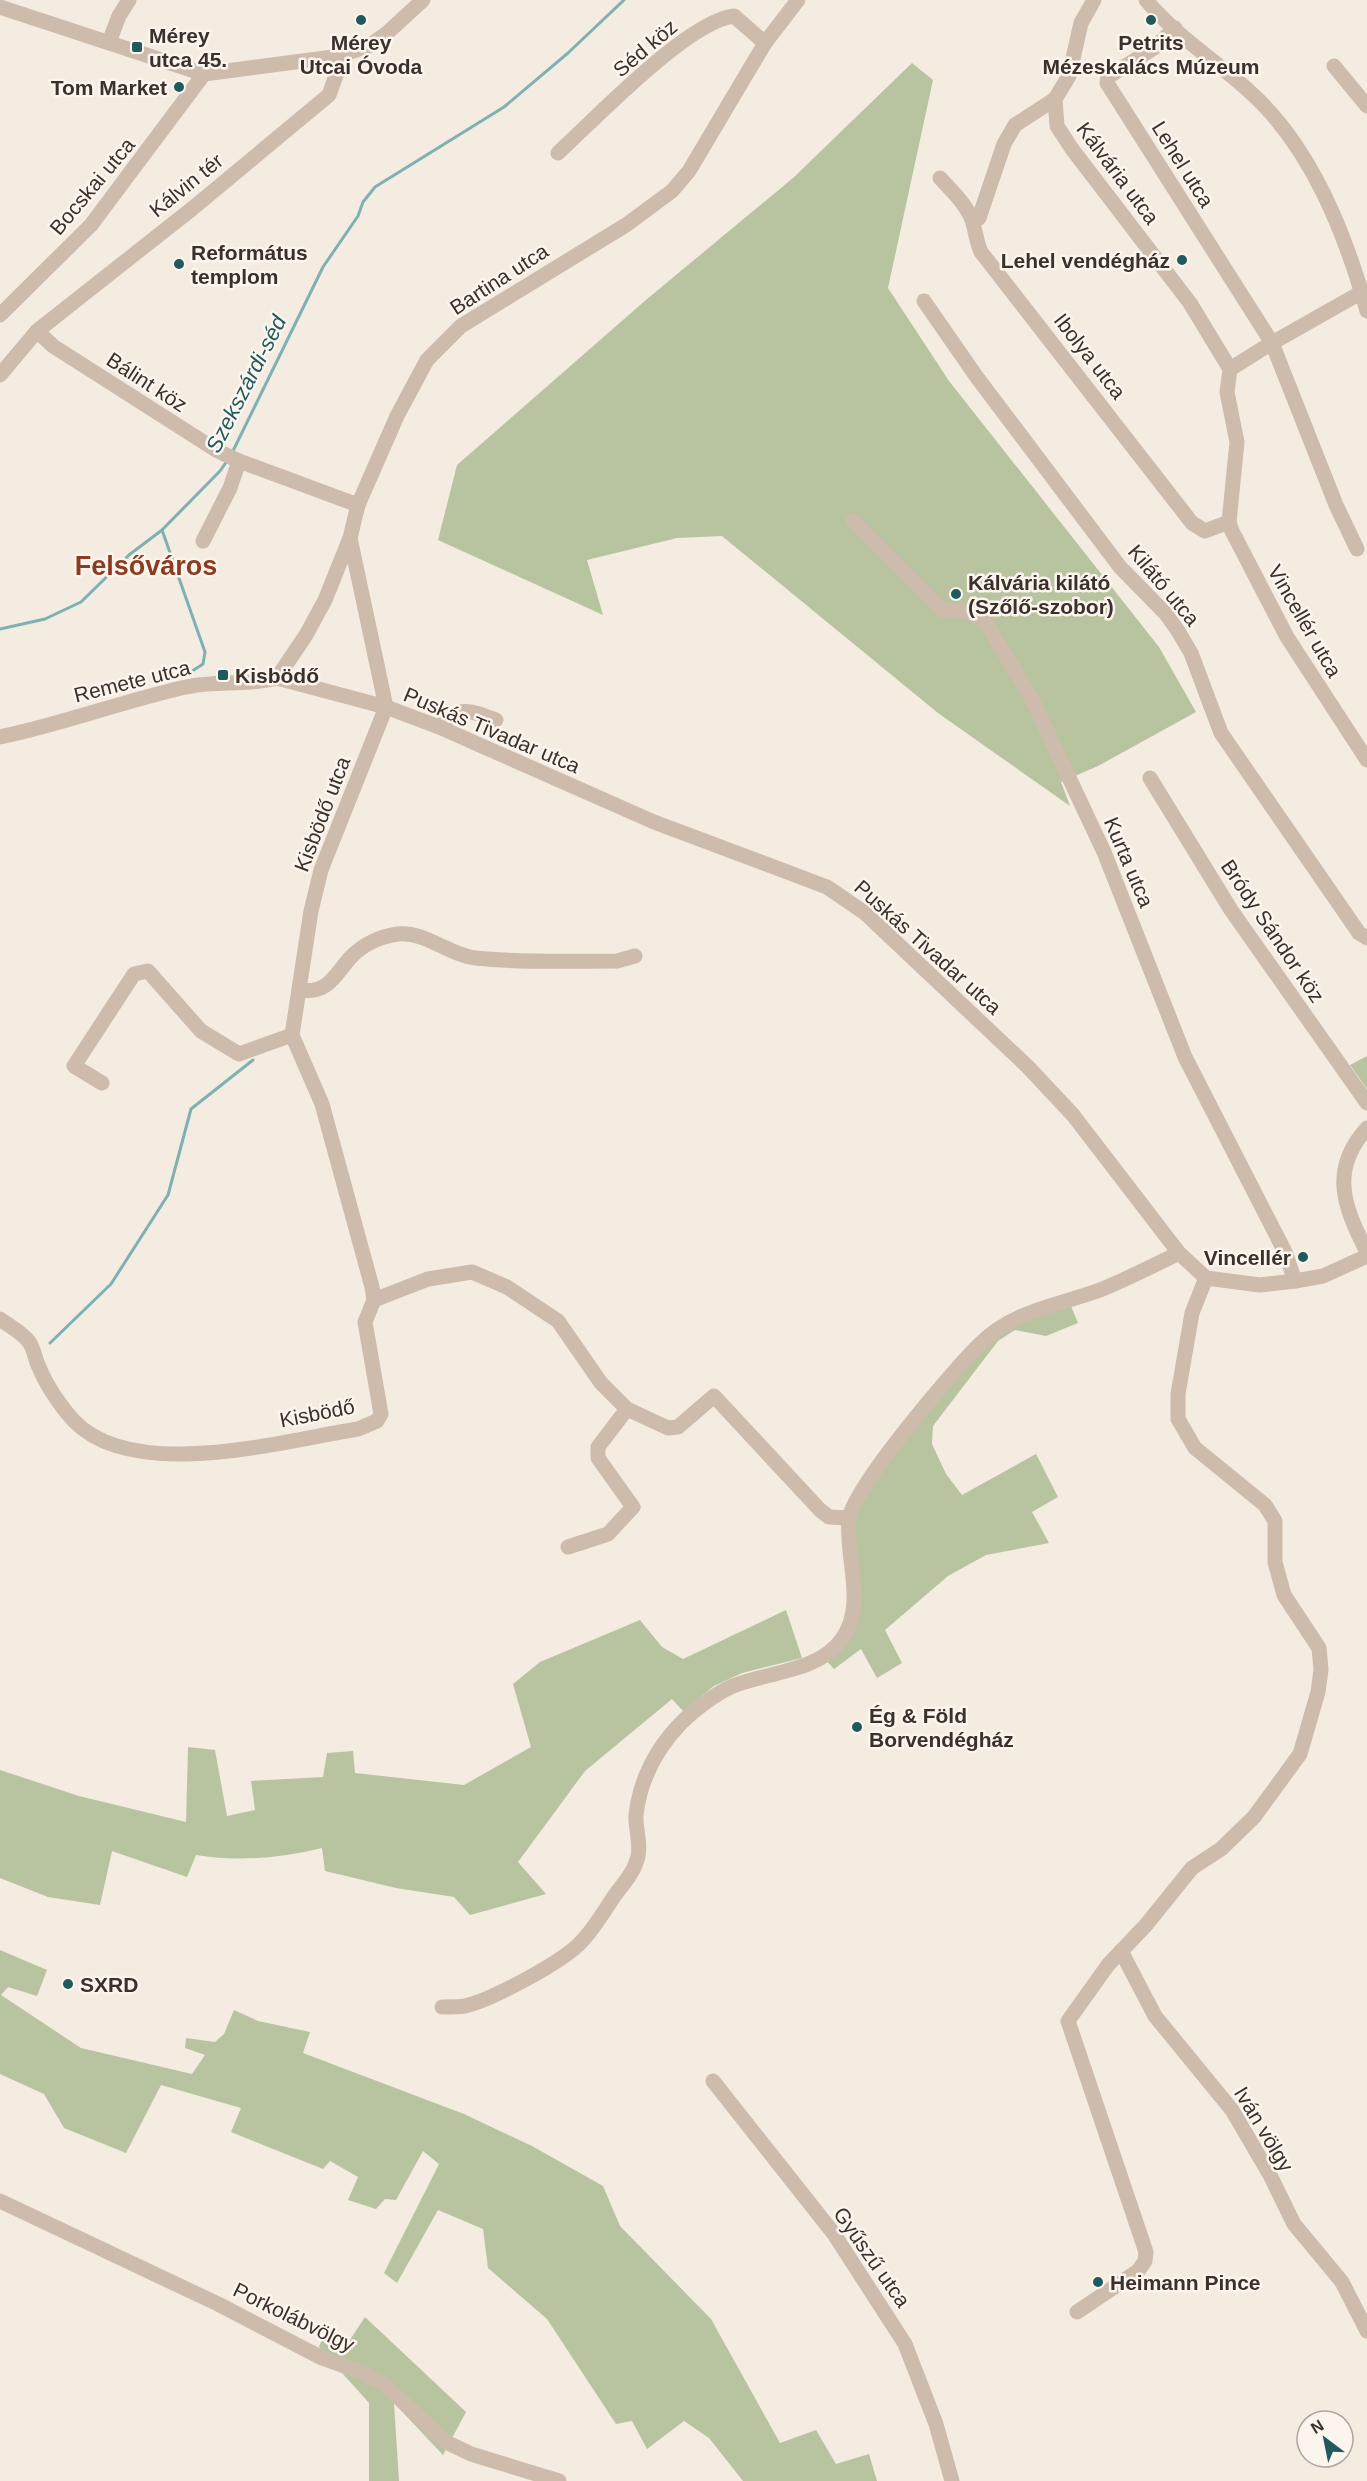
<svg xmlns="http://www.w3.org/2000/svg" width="1367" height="2481" viewBox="0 0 1367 2481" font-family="Arial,sans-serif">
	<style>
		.green { fill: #b8c4a0 }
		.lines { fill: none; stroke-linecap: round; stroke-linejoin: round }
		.stream { stroke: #7fb0b2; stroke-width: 3 }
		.minor { stroke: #cdbbac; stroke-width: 15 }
		.poi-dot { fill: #1f5a5e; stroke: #fbf5ee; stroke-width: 2 }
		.labels { text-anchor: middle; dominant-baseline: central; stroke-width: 5; stroke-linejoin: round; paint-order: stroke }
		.poi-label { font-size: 21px; font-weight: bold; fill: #3b302b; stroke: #fbf5ee; text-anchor: start }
		.street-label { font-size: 21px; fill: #3b302b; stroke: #fbf5ee }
		.water-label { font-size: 22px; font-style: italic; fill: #1f5a5e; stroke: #fbf5ee }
		.district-label { font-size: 27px; font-weight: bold; fill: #8c3b22; stroke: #fbf5ee }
	</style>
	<rect width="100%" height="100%" fill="#f4ebe1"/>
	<g class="green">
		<polygon points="912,63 933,80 888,288 949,381 1159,647 1196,712 1098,766 1061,782 1070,806 938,713 722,536 677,538 587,560 603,615 438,540 457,465 647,299 793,178"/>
		<polygon points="1367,1056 1367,1089 1350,1065"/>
		<polygon points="1068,1299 1078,1323 1046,1336 1015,1330 998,1341 933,1426 932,1444 946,1474 962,1495 1036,1454 1058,1497 1032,1512 1049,1543 986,1555 948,1576 885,1630 902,1663 877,1678 861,1649 834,1669 823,1657 851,1620 849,1518 869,1477 981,1342"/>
		<path d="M 786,1610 L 802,1658 L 742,1673 L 714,1686 L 683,1711 L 672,1699 L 585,1771 L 518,1862 L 546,1894 L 470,1915 L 454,1897 L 396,1888 L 325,1871 L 322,1848 C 281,1858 238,1862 196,1855 L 187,1877 L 112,1851 L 100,1905 L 48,1897 L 0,1878 L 0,1770 L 79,1796 L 186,1822 L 188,1747 L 215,1750 L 227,1816 L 255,1810 L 251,1781 L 323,1777 L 327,1753 L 353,1751 L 355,1773 L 464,1785 L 531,1747 L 513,1684 L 540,1662 L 640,1620 L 662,1647 L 683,1659 Z"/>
		<polygon points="0,1950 47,1970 37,1996 8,1987 1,1995 81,2048 192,2074 205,2055 185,2048 186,2038 215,2042 224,2034 234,2010 258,2021 310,2032 303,2053 464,2114 532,2146 603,2186 620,2226 711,2319 780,2443 816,2430 836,2464 869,2454 877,2481 743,2481 709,2438 684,2421 647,2449 632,2421 616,2424 547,2319 488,2268 483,2229 438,2210 397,2283 384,2273 439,2164 423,2151 396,2200 385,2199 376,2209 348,2200 358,2177 330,2161 323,2169 231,2132 241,2108 161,2085 126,2153 64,2128 44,2094 0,2074"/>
		<polygon points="365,2317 466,2412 443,2455 394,2403 399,2481 369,2481 369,2403 319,2347 322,2339 342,2352"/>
	</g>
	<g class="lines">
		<g class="stream">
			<polyline points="232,453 323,267 358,216 363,202 375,187 504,107 568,53 624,0"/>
			<polyline points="162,530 205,652 203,664 186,675"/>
			<polyline points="0,629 45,619 81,602 129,555 162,530 220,471 227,461"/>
			<polyline points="50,1343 111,1284 168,1195 191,1109 253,1060"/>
		</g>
		<g class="minor">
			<path d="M 1146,0 C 1175,35 1216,61 1249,91 C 1311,146 1345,233 1367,311"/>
			<polyline points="0,7 204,74 333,57 369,46 386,34 423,0"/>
			<polyline points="1175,28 1154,48 1108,77 1107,83 1272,343 1230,369"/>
			<polyline points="109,42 119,16 129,0"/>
			<polyline points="1334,66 1367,106"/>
			<polyline points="1055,99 1057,126 1072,149 1190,303 1230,369 1227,392 1237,442 1229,522 1232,531 1287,637 1367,760"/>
			<path d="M 558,153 C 595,119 688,21 734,16 L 765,43"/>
			<path d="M 940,178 C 952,191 966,204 972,220 C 976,232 976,241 981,252 L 1192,523 L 1205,531 L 1229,522"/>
			<polyline points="979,218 1004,144 1015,125 1055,99 1069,76 1081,23 1094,0"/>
			<polyline points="924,301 976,376 1120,567 1166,614 1178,631 1191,653 1221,733 1359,933 1367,938"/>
			<polyline points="0,315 91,225 204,74"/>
			<polyline points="37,331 53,346 216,450 239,461 358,505"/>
			<polyline points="0,375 37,331 193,208 329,95 337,73 333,57"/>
			<polyline points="853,521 942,610 970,612 986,623 1032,699 1104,852 1185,1057 1285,1252 1295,1281"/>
			<polyline points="203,541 230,488 239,461"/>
			<polyline points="1357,549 1336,505 1272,343 1362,292"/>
			<polyline points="277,678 386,707 439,727 654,822 827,887 865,913 1028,1067 1073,1115 1179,1253 1206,1278 1260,1285 1295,1281 1323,1276 1367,1256"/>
			<polyline points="277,678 306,635 325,600 350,538 358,505 397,416 427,360 461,326 626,225 672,191 689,171 765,43 798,0"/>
			<path d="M 439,727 C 460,705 469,710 496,720"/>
			<path d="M 0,737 C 63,724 123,701 186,687 C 216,680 247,686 277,678"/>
			<polyline points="1150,778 1231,910 1367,1103"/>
			<path d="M 300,990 C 328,994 334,976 350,958 C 362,945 380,936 398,934 C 425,931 449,955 476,958 C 522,963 571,961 617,961 L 635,956"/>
			<polyline points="102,1083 74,1066 134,974 148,971 201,1031 239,1054 292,1035"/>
			<path d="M 1367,1128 C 1329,1170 1344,1207 1367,1252"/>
			<polyline points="374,1300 428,1279 472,1272 507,1287 558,1321 601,1383 627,1409 668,1428 678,1427 714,1396 820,1510 829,1517 849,1518"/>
			<path d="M 0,1319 C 9,1326 23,1333 29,1342 C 34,1348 35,1360 39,1367 C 46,1385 61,1407 74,1421 C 134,1483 282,1441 358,1429 L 377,1421 L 381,1414 L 365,1322 L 374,1300 L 372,1287 L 322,1104 L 292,1035 L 311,911 L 321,870 L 386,707 L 350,538"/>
			<polyline points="568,1547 608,1534 633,1507 598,1458 598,1447 627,1409"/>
			<polyline points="1121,1951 1155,2016 1232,2110 1270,2175 1294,2224 1342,2282 1367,2331"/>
			<path d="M 442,2007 C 449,2007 458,2007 465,2006 C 491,2000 563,1962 581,1942 C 594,1929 604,1911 615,1895 C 624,1883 635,1871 638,1856 C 641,1842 635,1828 636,1815 C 640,1780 656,1749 681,1723 C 693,1711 716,1693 733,1686 C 767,1672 819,1672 842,1639 C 867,1604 845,1558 849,1519 C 853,1488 953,1370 980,1344 C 1012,1311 1059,1305 1100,1290 C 1127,1279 1153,1266 1179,1253"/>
			<polyline points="713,2081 834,2234 905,2344 936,2424 952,2481"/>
			<polyline points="0,2201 218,2304 322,2358 361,2372 384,2384 446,2442 471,2454 559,2481"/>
			<polyline points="1077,2312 1138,2271 1145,2261 1146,2252 1068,2021 1108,1965 1146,1925 1192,1868 1221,1849 1254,1817 1300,1754 1318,1692 1321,1670 1319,1648 1284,1595 1275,1562 1275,1521 1265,1505 1195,1448 1178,1419 1178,1394 1192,1313 1206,1278"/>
		</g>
	</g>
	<g class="poi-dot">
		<circle cx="361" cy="20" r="6"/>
		<circle cx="1151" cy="20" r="6"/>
		<rect x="131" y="41" width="12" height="12" rx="3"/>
		<circle cx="179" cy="87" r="6"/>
		<circle cx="1182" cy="260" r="6"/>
		<circle cx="179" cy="264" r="6"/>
		<circle cx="956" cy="594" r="6"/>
		<rect x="217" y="669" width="12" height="12" rx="3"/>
		<circle cx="1303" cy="1257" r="6"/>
		<circle cx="857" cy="1727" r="6"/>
		<circle cx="68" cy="1984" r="6"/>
		<circle cx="1098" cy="2282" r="6"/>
	</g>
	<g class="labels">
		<g class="poi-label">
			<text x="149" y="35">Mérey<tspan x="149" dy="24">utca 45.</tspan></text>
			<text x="361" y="42" text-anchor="middle">Mérey<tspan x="361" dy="24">Utcai Óvoda</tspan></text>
			<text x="1151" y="42" text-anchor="middle">Petrits<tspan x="1151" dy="24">Mézeskalács Múzeum</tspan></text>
			<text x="167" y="87" text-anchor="end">Tom Market</text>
			<text x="191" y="252">Református<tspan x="191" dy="24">templom</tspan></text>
			<text x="1170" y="260" text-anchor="end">Lehel vendégház</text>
			<text x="968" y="582">Kálvária kilátó<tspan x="968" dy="24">(Szőlő-szobor)</tspan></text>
			<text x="235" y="675">Kisbödő</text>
			<text x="1291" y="1257" text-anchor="end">Vincellér</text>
			<text x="869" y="1715">Ég &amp; Föld<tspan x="869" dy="24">Borvendégház</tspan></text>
			<text x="80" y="1984">SXRD</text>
			<text x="1110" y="2282">Heimann Pince</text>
		</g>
		<g class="street-label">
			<text transform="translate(645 48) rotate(-40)">Séd köz</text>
			<text transform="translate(1183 164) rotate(58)">Lehel utca</text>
			<text transform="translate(1118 173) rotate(53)">Kálvária utca</text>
			<text transform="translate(186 185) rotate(-39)">Kálvin tér</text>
			<text transform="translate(92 186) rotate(-50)">Bocskai utca</text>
			<text transform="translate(499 279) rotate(-33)">Bartina utca</text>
			<text transform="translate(1090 356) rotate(52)">Ibolya utca</text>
			<text transform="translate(147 382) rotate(33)">Bálint köz</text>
			<text transform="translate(1164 585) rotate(50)">Kilátó utca</text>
			<text transform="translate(1305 621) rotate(60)">Vincellér utca</text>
			<text transform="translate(132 681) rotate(-14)">Remete utca</text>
			<text transform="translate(492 730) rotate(23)">Puskás Tivadar utca</text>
			<text transform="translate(322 814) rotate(-69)">Kisbödő utca</text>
			<text transform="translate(1129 862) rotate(67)">Kurta utca</text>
			<text transform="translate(1273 931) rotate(56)">Bródy Sándor köz</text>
			<text transform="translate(928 947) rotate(42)">Puskás Tivadar utca</text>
			<text transform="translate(317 1413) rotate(-11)">Kisbödő</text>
			<text transform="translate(1264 2129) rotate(59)">Iván völgy</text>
			<text transform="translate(872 2257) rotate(55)">Gyűszű utca</text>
			<text transform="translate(294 2317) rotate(26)">Porkolábvölgy</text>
		</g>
		<g class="water-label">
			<text transform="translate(246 384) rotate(-63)">Szekszárdi-séd</text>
		</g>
		<g class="district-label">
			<text x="146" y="566">Felsőváros</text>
		</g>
	</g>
	<g transform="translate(1325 2439) rotate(328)"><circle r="28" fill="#fbf5ee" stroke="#aea6a0" stroke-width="1.5"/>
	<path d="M0-4.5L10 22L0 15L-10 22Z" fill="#1f5a5e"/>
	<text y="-9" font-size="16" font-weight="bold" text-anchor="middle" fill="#3b302b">N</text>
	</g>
</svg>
